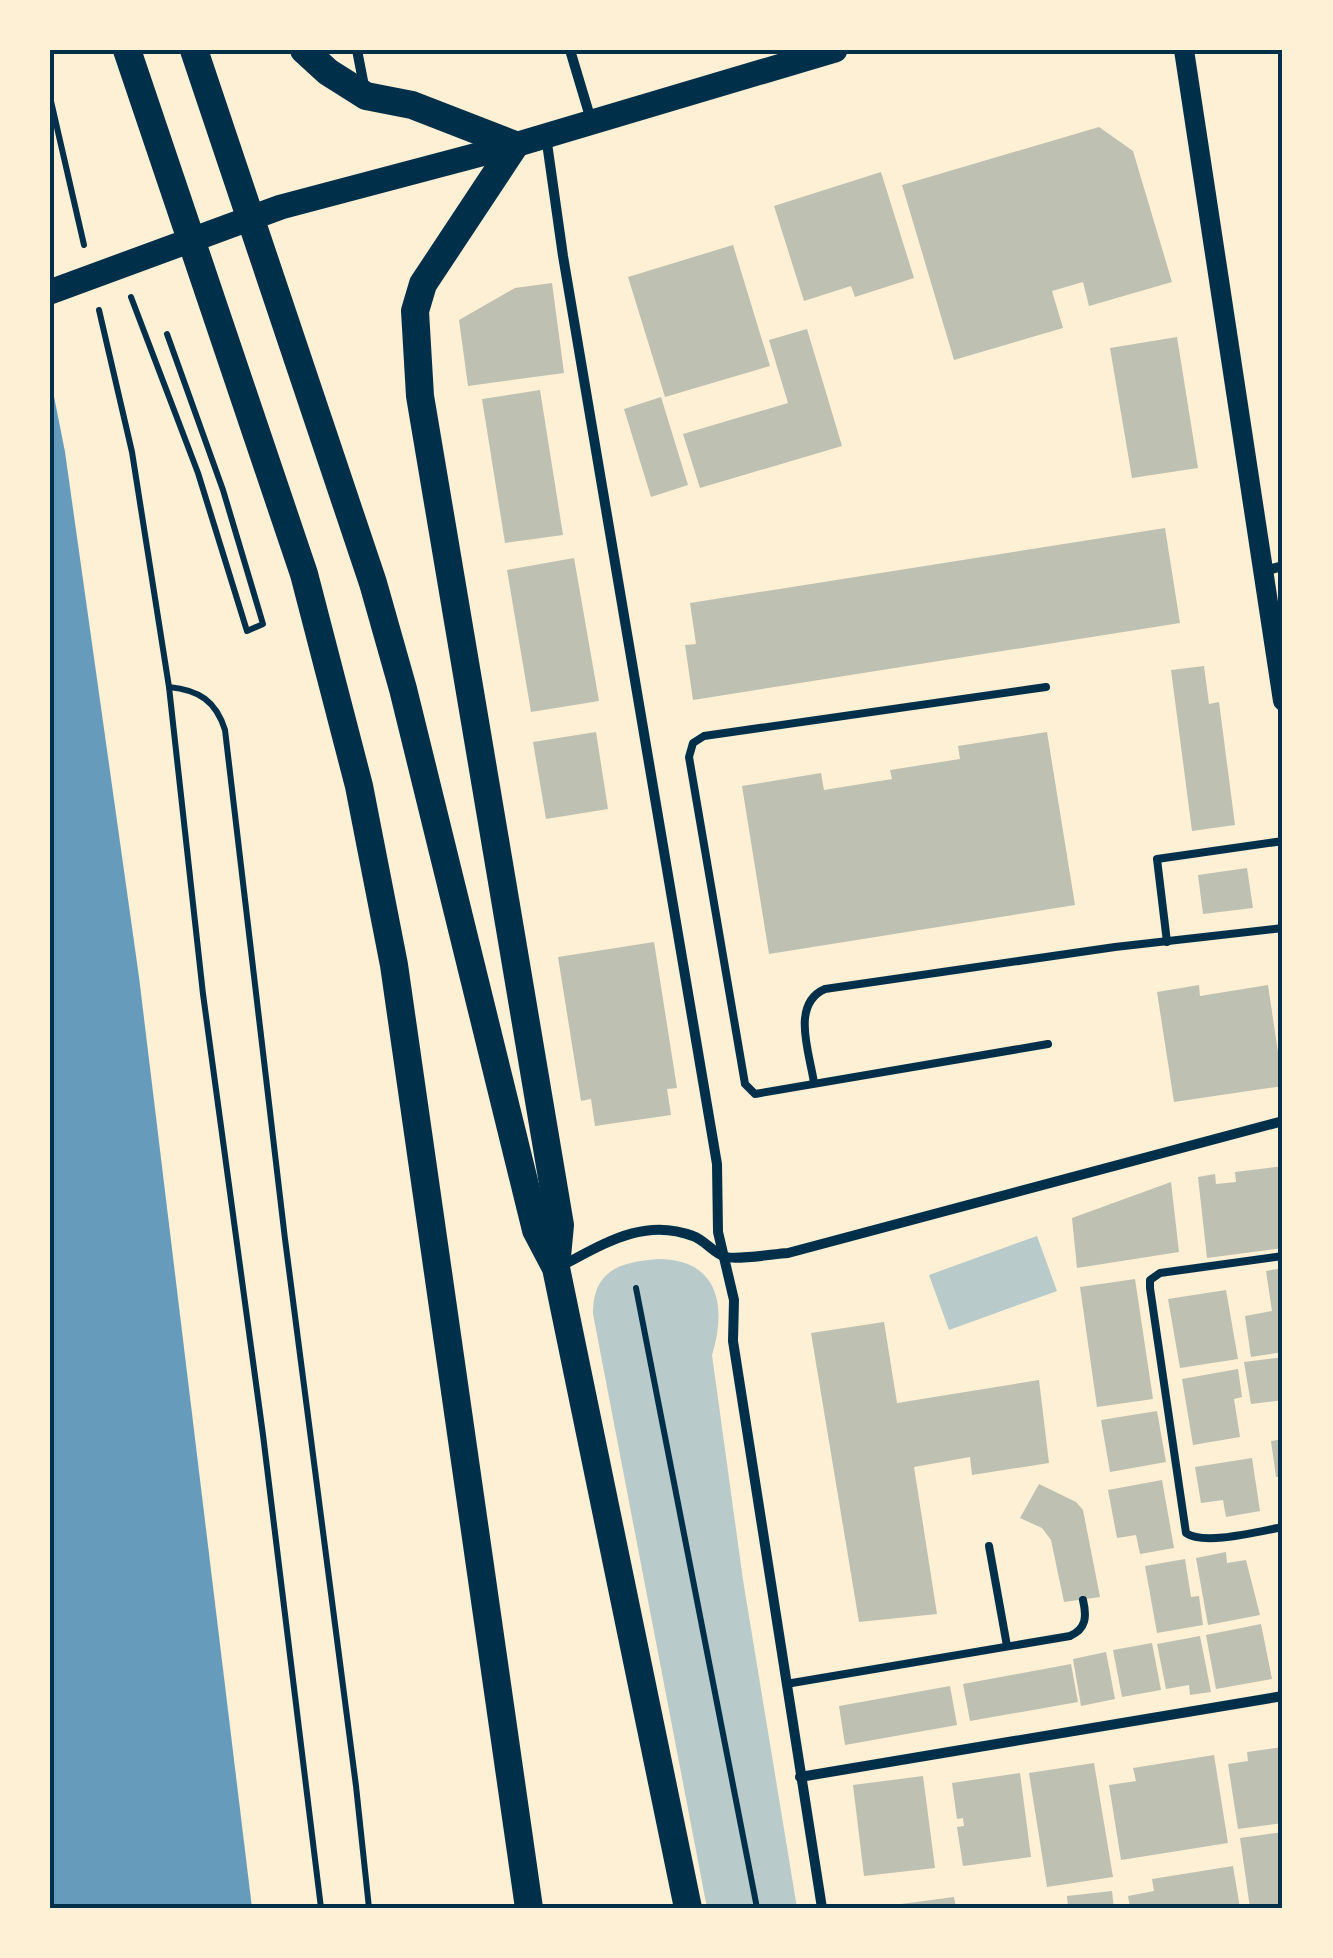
<svg xmlns="http://www.w3.org/2000/svg" width="1333" height="1958" viewBox="0 0 1333 1958" font-family="Rubik,sans-serif">
	<style>
		.green { fill: #b9caca }
		.water { fill: #669bbc }
		.building { fill: #bec0b2 }
		.lines { fill: none; stroke-linecap: round; stroke-linejoin: round }
		.path { stroke: #003049; stroke-width: 6 }
		.service { stroke: #003049; stroke-width: 8 }
		.minor { stroke: #003049; stroke-width: 10 }
		.secondary { stroke: #003049; stroke-width: 20 }
		.primary { stroke: #003049; stroke-width: 25 }
		.trunk { stroke: #003049; stroke-width: 28 }
		.neatline { fill: none; stroke: #003049; stroke-width: 4 }
	</style>
	<rect width="100%" height="100%" fill="#fdf0d5"/>
	<g class="green">
		<polygon points="1037,1236 1057,1291 949,1330 929,1275"/>
		<path d="M 658,1259 C 719,1259 727,1307 712,1355 L 743,1580 L 797,1908 L 707,1908 L 593,1314 C 593,1270 620,1262 658,1259 Z"/>
	</g>
	<polygon class="water" points="50,376 65,452 139,977 252,1908 50,1908"/>
	<g class="building">
		<polygon points="1099,127 1133,151 1172,282 1089,306 1083,282 1052,291 1063,328 954,360 902,185"/>
		<polygon points="881,172 914,278 855,297 851,286 804,301 774,206"/>
		<polygon points="733,245 770,366 665,397 628,277"/>
		<polygon points="552,283 564,373 468,386 459,320 515,288"/>
		<polygon points="807,329 842,446 700,488 683,434 788,403 769,340"/>
		<polygon points="1177,337 1198,468 1132,478 1110,348"/>
		<polygon points="540,390 563,535 505,543 482,399"/>
		<polygon points="661,397 688,485 651,497 624,409"/>
		<polygon points="1165,528 1180,623 693,700 685,645 696,644 690,603"/>
		<polygon points="574,558 599,701 531,712 507,570"/>
		<polygon points="1204,666 1209,704 1219,702 1235,825 1192,831 1171,670"/>
		<polygon points="596,732 608,809 546,819 533,742"/>
		<polygon points="1047,732 1075,905 769,954 742,786 821,773 824,790 892,779 890,770 960,759 958,746"/>
		<polygon points="1247,868 1253,908 1203,914 1198,875"/>
		<polygon points="654,942 677,1088 667,1089 671,1115 595,1126 591,1099 581,1101 558,957"/>
		<polygon points="1199,985 1200,996 1268,985 1283,1086 1174,1102 1157,992"/>
		<polygon points="1283,1166 1283,1248 1207,1258 1198,1177 1215,1174 1216,1184 1236,1182 1235,1172"/>
		<polygon points="1171,1182 1179,1252 1077,1268 1072,1218"/>
		<polygon points="1283,1268 1283,1352 1251,1357 1245,1316 1272,1311 1266,1271"/>
		<polygon points="1135,1279 1153,1399 1097,1407 1080,1287"/>
		<polygon points="1226,1290 1238,1359 1180,1368 1168,1299"/>
		<polygon points="884,1322 897,1403 1039,1380 1049,1463 972,1475 970,1457 914,1467 937,1614 859,1622 811,1333"/>
		<polygon points="1283,1357 1283,1400 1251,1404 1244,1362"/>
		<polygon points="1238,1369 1242,1397 1234,1399 1240,1437 1193,1445 1182,1379"/>
		<polygon points="1157,1411 1166,1462 1110,1472 1101,1420"/>
		<polygon points="1283,1439 1283,1476 1276,1477 1271,1441"/>
		<polygon points="1252,1458 1260,1511 1226,1517 1223,1500 1201,1503 1195,1467"/>
		<polygon points="1162,1480 1174,1548 1140,1554 1136,1535 1117,1538 1108,1490"/>
		<polygon points="1039,1484 1076,1502 1083,1510 1100,1597 1064,1602 1051,1540 1042,1528 1020,1518"/>
		<polygon points="1226,1552 1227,1563 1246,1560 1260,1615 1208,1625 1196,1558"/>
		<polygon points="1185,1559 1191,1597 1199,1596 1203,1625 1157,1633 1145,1566"/>
		<polygon points="1261,1624 1272,1679 1216,1689 1206,1635"/>
		<polygon points="1200,1636 1211,1692 1190,1695 1189,1685 1166,1689 1157,1644"/>
		<polygon points="1152,1643 1161,1690 1122,1697 1113,1650"/>
		<polygon points="1106,1652 1115,1699 1081,1706 1073,1659"/>
		<polygon points="1071,1664 1078,1702 970,1721 963,1684"/>
		<polygon points="950,1686 957,1725 845,1745 839,1706"/>
		<polygon points="1283,1747 1283,1823 1238,1829 1228,1764 1248,1761 1247,1752"/>
		<polygon points="1214,1755 1228,1843 1121,1860 1109,1785 1136,1781 1133,1768"/>
		<polygon points="1094,1763 1113,1877 1047,1887 1029,1773"/>
		<polygon points="1020,1773 1031,1857 963,1866 957,1827 964,1826 963,1818 957,1819 952,1783"/>
		<polygon points="923,1776 935,1868 864,1876 853,1785"/>
		<polygon points="1283,1832 1283,1908 1250,1908 1240,1838"/>
		<polygon points="1233,1866 1240,1908 1130,1908 1128,1896 1154,1891 1152,1879"/>
		<polygon points="1112,1891 1114,1908 1068,1908 1067,1896"/>
		<polygon points="954,1897 956,1908 887,1908 886,1906"/>
	</g>
	<g class="lines">
		<g class="path">
			<polyline points="50,97 84,245"/>
			<polyline points="131,297 198,473 247,631 263,624 223,490 167,334"/>
			<polyline points="99,310 132,452 169,687 203,994 263,1435 321,1908"/>
			<path d="M 169,687 C 199,690 216,701 225,730 L 285,1239 L 356,1786 L 369,1908"/>
			<polyline points="636,1288 757,1908"/>
		</g>
		<g class="service">
			<polyline points="1046,687 704,736 693,743 689,757 745,1084 755,1094 1048,1044"/>
			<polyline points="1167,942 1157,859 1283,841"/>
			<path d="M 814,1083 C 810,1054 790,1004 825,989 L 1115,947 L 1283,928"/>
			<path d="M 1283,1256 L 1160,1273 L 1150,1280 L 1150,1288 L 1186,1533 C 1204,1546 1260,1531 1283,1527"/>
			<polyline points="989,1546 1007,1646"/>
			<path d="M 786,1684 L 1070,1636 C 1086,1629 1087,1617 1083,1600"/>
		</g>
		<g class="minor">
			<polyline points="357,50 365,91"/>
			<polyline points="570,50 591,120"/>
			<polyline points="546,136 563,256 717,1164 718,1232 734,1300 733,1341 822,1908"/>
			<polyline points="1264,571 1283,566"/>
			<path d="M 561,1266 C 604,1244 644,1217 693,1236 C 705,1240 714,1254 726,1257 C 739,1260 773,1254 788,1253 L 1283,1121"/>
			<polyline points="800,1777 1283,1696"/>
		</g>
		<polyline class="secondary" points="1184,50 1283,701"/>
		<polyline class="primary" points="50,292 281,207 515,145 835,50"/>
		<g class="trunk">
			<polyline points="127,50 304,574 359,786 394,965 529,1908"/>
			<polyline points="194,50 373,583 403,689 536,1230 556,1268 688,1908"/>
			<polyline points="304,50 328,72 366,96 412,105 515,145 423,284 415,311 420,396 560,1225 556,1267"/>
		</g>
	</g>
	<rect width="1333" height="1958" fill="none" stroke="#fdf0d5" stroke-width="105"/>
	<rect x="52" y="52" width="1228" height="1854" class="neatline"/>
</svg>
